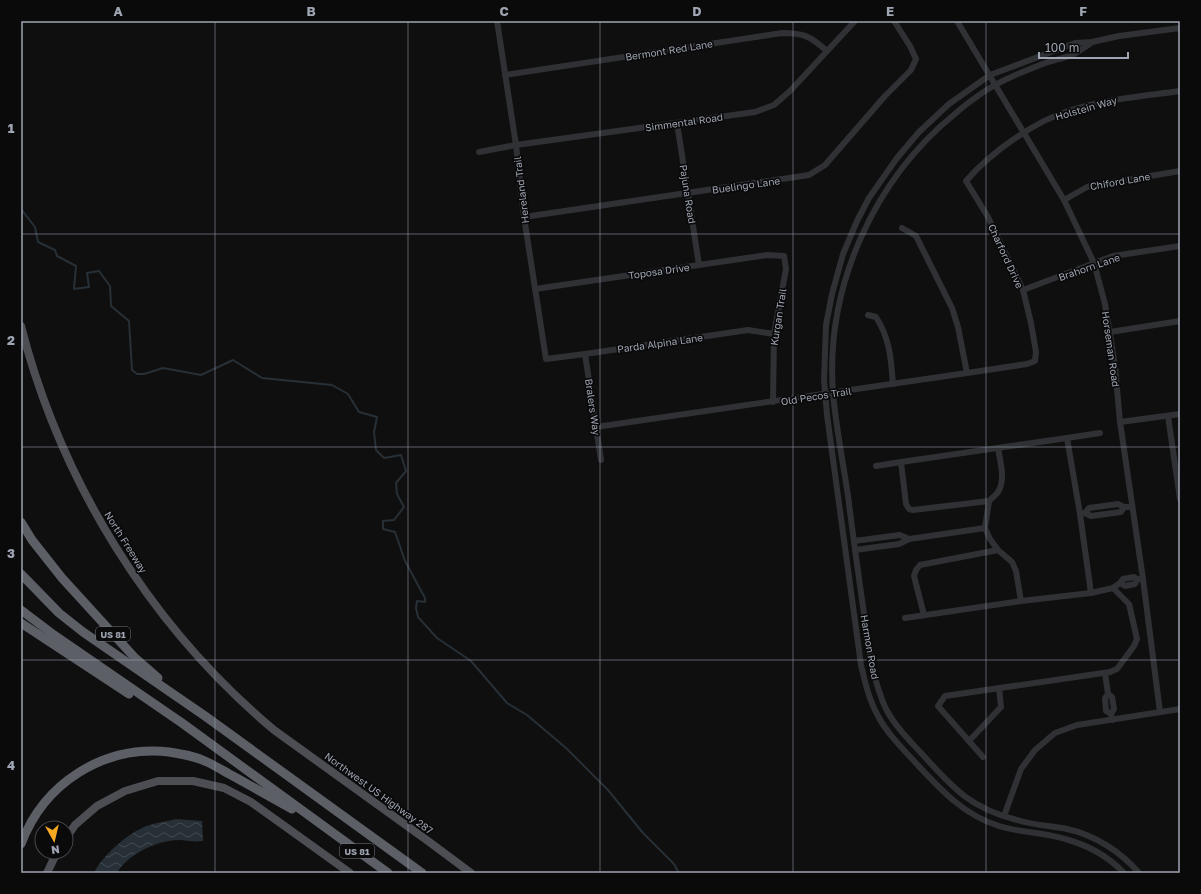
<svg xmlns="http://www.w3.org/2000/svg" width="1201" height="894" viewBox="0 0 1201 894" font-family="'Golos Text',sans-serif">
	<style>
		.water { fill: url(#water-waves) }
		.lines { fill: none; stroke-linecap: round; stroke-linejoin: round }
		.stream { stroke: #273036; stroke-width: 2 }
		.minor { stroke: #303135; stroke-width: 6 }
		.major { stroke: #4c4e54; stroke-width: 8 }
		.highway { stroke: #5c5f66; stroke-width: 9 }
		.grid { fill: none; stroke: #9fa5b2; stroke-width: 1; stroke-opacity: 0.55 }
		.labels { text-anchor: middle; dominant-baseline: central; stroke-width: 3.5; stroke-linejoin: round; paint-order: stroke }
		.shield { fill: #0a0a0b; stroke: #727680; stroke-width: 1 }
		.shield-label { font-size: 9px; font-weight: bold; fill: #9fa5b2 }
		.street-label { font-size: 10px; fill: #9fa5b2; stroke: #0a0a0b }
		.neatline { fill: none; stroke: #9fa5b2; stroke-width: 1.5 }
		.grid-label { font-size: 13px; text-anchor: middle; font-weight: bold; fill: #9fa5b2 }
	</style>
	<defs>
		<pattern id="water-waves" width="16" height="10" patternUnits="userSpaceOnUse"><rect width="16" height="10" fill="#273036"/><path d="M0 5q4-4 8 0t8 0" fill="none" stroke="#434b51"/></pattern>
	</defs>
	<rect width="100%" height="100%" fill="#0f0f10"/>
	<path class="water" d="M 176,819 L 202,821 L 203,841 C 195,842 189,841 181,840 C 163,840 144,847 129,859 C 124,864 120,867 117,873 L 94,873 C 102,856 125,836 142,828 C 152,823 165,822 176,819 Z"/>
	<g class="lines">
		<polyline class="stream" points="21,209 35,227 38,242 55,250 57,256 76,266 74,289 89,287 87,273 99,271 110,286 111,306 129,321 132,370 137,374 144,374 163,368 201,375 233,360 262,378 332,385 348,394 359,412 377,417 374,432 376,450 384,458 401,455 406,471 396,483 397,494 404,507 394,520 383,521 383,529 395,532 405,561 425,598 425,602 417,601 416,608 418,617 437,638 471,661 507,703 527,715 566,748 608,790 643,833 674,864 679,873"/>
		<g class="minor">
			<polyline points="497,21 516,145 524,217 546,359 585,354 748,330 774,334"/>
			<polyline points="957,21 1064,200 1094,263 1105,304 1115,366 1120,422 1143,579 1160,712"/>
			<path d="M 1091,43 C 1085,47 1078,52 1072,55 C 1061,59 1050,61 1040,65 C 1025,71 1009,77 995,85 C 984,91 966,104 956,113 C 874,179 825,287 833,393 C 836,427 843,462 848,496 C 855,552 863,607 871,663 C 875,679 879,694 886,709 C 895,726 909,740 922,754 C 953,788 970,808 1017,820 C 1033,825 1051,826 1067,829 C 1095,835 1121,852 1139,873"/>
			<path d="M 505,75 L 782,33 C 804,33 810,36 827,51"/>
			<polyline points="677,123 699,265"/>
			<polyline points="479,152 516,145 755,112 774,105 790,91 855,21"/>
			<polyline points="1064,200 1087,187 1096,185 1180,171"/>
			<polyline points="524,217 809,175 825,165 885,96 911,70 916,59 910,46 894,21"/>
			<polyline points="902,228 916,236 952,308 958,327 967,373"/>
			<polyline points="535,289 767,255 784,256 786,269 774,334 773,402"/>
			<polyline points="1023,290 1113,256 1180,246"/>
			<path d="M 868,315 L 876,317 C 890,339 891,359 893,384"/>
			<polyline points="1110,332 1180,321"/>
			<polyline points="585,354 601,460"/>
			<polyline points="1168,416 1180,499"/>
			<polyline points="1120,422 1180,414"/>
			<path d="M 596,427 L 967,373 L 1027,364 L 1035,361 L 1036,352 L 1031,323 L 1023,290 L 988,217 L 966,181 C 991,152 1035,121 1071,110 C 1107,99 1143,96 1180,91"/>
			<polyline points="1067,438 1100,433"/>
			<polyline points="876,466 901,462"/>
			<path d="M 989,501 C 992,498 996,495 998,492 C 1006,480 1000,461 998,448"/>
			<polyline points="1124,507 1121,512 1091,516 1085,513 1080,514 1067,438 901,462 906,504 909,509 913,510 989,501 985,528 990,539 998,550 1012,562 1016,571 1021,601 1091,593 1113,588 1120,583 1123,579 1134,577 1137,579 1143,579"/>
			<polyline points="1085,513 1089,508 1118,504 1124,507 1128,507"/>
			<polyline points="1080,514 1091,593"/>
			<polyline points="854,541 900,535 909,539"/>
			<polyline points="855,550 899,544 909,539 985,528"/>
			<polyline points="1120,583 1125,586 1135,584 1137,579"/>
			<polyline points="924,615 914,576 916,570 920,565 998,550"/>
			<polyline points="905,618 1021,601"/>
			<polyline points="1105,673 1108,694 1105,698 1106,711 1111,714 1112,720"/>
			<polyline points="1108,694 1112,697 1114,709 1111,714"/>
			<polyline points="969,741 1001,707 999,688"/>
			<polyline points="983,757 938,706 945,696 1110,672 1117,669 1134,646 1137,639 1129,604 1113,588"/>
			<polyline points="1004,816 1021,769 1035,750 1055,733 1077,725 1180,709"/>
			<path d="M 1124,873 C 1108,856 1087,845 1065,839 C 1044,832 1021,833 999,826 C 963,815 939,788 914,761 C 901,747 887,733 878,716 C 869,700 865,682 861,665 L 827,415 L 824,380 L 826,325 L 832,294 L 843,254 L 857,221 L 869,198 L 897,158 L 919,132 L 949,104 L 990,75 L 1075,43 L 1092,42 L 1119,36 L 1180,28"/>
		</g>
		<g class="major">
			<path d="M 21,326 C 61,482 150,626 274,730 L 428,841 L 471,873"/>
			<polyline points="66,838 75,825 97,806 125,791 158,781 193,781 224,788 251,802 350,873"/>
			<polyline points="47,873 57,852"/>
		</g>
		<g class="highway">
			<polyline points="21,522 32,540 62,578 135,658 158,678"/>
			<polyline points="21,574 59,613 83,632 205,716 422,873"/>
			<polyline points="21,610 54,635 182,723 388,873"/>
			<polyline points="21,623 129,694"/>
			<path d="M 21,844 C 44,783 103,745 169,752 C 182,754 195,756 207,762 C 216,766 225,772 233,776 C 253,787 272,798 292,809"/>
		</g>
	</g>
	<path class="grid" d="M 215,21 L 215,873M 408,21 L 408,873M 600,21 L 600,873M 793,21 L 793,873M 986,21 L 986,873M 21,234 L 1180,234M 21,447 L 1180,447M 21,660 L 1180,660"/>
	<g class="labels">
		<g class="shield">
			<rect x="96" y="627" width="34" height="14" rx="3"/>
			<rect x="340" y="844" width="34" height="14" rx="3"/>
		</g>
		<g class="shield-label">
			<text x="113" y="634">US 81</text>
			<text x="357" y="851">US 81</text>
		</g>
		<g class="street-label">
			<text transform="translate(669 50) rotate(-9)">Bermont Red Lane</text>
			<text transform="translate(1086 108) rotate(-16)">Holstein Way</text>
			<text transform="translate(684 122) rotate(-8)">Simmental Road</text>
			<text transform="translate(1120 181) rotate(-10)">Chiford Lane</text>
			<text transform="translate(746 185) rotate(-8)">Buelingo Lane</text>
			<text transform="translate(521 190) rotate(-97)">Hereland Trail</text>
			<text transform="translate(688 194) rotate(81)">Pajuna Road</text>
			<text transform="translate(1006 256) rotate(65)">Charford Drive</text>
			<text transform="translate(1089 267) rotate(-19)">Brahorn Lane</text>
			<text transform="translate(659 271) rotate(-8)">Toposa Drive</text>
			<text transform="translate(778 317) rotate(-81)">Kurgan Trail</text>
			<text transform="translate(660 343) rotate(-8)">Parda Alpina Lane</text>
			<text transform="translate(1111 349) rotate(82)">Horseman Road</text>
			<text transform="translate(816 396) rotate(-9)">Old Pecos Trail</text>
			<text transform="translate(593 407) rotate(82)">Bralers Way</text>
			<text transform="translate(126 542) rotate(58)">North Freeway</text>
			<text transform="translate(870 647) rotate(80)">Harmon Road</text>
			<text transform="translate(379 793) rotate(36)">Northwest US Highway 287</text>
		</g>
	</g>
	<rect width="1201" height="894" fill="none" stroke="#0a0a0b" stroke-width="44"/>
	<g transform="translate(54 840) rotate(172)"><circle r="19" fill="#0a0a0b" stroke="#46484e"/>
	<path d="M0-3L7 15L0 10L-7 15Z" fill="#f6aa21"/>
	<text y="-6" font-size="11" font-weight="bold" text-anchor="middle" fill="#9fa5b2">N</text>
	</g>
	<path d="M1039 52v6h89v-6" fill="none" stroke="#9fa5b2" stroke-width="2"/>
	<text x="1045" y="52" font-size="12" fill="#9fa5b2" stroke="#0a0a0b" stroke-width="3" paint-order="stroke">100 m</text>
	<rect x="22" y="22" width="1157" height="850" class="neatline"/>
	<g class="grid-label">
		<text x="118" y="16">A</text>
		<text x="311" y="16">B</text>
		<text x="504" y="16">C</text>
		<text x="697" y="16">D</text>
		<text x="890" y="16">E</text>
		<text x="1083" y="16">F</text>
		<text x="11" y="133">1</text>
		<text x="11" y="345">2</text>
		<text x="11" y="558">3</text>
		<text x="11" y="770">4</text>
	</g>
</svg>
